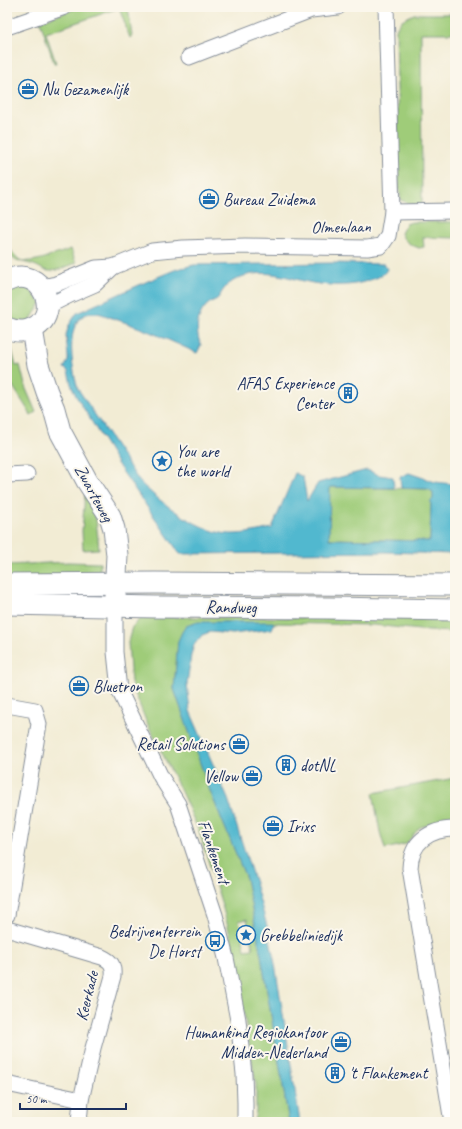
<svg xmlns="http://www.w3.org/2000/svg" width="462" height="1129" viewBox="0 0 462 1129" font-family="Caveat,sans-serif">
	<style>
		.green { fill: #9fcc79; stroke: #5d7e6c; fill-rule: evenodd }
		.water { fill: #51b8cf; stroke: #367496 }
		.lines { fill: none; stroke-linecap: round; stroke-linejoin: round }
		.street-casing { stroke: #868e99; stroke-width: 17 }
		.secondary-casing { stroke: #868e99; stroke-width: 23 }
		.street { stroke: #fff; stroke-width: 15 }
		.secondary { stroke: #fff; stroke-width: 21 }
		.labels { text-anchor: middle; dominant-baseline: central; stroke-width: 4; stroke-linejoin: round; paint-order: stroke }
		.poi-label { font-size: 17px; fill: #1b2f5e; stroke: #fbf7ec; text-anchor: start }
		.street-label { font-size: 17px; fill: #1b2f5e; stroke: #fbf7ec }
	</style>
	<rect width="100%" height="100%" fill="#fbf7ec"/>
	<filter id="ink" filterUnits="userSpaceOnUse"><feTurbulence type="fractalNoise" baseFrequency=".025" numOctaves="2"/><feDisplacementMap in="SourceGraphic" scale="8" xChannelSelector="R" yChannelSelector="G"/><feConvolveMatrix kernelMatrix="1 2 1 2 8 2 1 2 1" color-interpolation-filters="sRGB"/></filter>
	<filter id="wash" filterUnits="userSpaceOnUse"><feTurbulence type="fractalNoise" baseFrequency=".012" numOctaves="4" result="noise"/><feDisplacementMap in="SourceGraphic" scale="16" xChannelSelector="R" yChannelSelector="G"/><feGaussianBlur stdDeviation="0.9" result="paint"/><feColorMatrix in="noise" values="0 0 0 0 0 0 0 0 0 0 0 0 0 0 0 0 0 1.4 0 .05"/><feComposite in="paint" operator="in"/></filter>
	<g filter="url(#wash)">
		<rect width="100%" height="100%" fill="#f2ecd4"/>
		<g class="green">
			<polygon points="80,7 128,7 132,36 130,38 119,8 46,33 56,63 54,63 40,21"/>
			<polygon points="414,14 455,14 455,33 421,33 422,205 410,204 401,200 399,189 396,29 402,20"/>
			<path d="M 412,222 L 455,222 L 455,238 L 423,237 L 424,247 L 419,248 C 411,245 404,242 401,233 L 406,224 Z"/>
			<path d="M 7,242 C 9,248 14,256 20,260 C 31,265 59,253 71,249 L 76,263 C 68,266 60,270 52,271 C 45,272 40,267 34,265 C 19,260 7,263 7,242 Z"/>
			<polygon points="26,285 41,303 28,324 7,320 7,289"/>
			<polygon points="7,344 11,346 16,366 20,365 26,389 36,412 31,415 7,377"/>
			<path d="M 329,487 L 428,489 L 433,492 C 433,496 434,500 431,502 L 430,541 L 329,539 Z"/>
			<polygon points="85,494 96,519 99,549 83,550 82,531"/>
			<polygon points="69,562 100,563 100,580 7,579 7,565"/>
			<path d="M 142,617 L 455,618 L 455,632 L 429,631 L 374,625 L 224,622 L 178,641 L 174,689 L 210,791 L 246,878 L 261,955 L 289,1122 L 254,1122 L 256,1111 L 256,1085 L 231,938 L 222,905 L 199,831 L 177,783 L 146,721 L 131,683 L 128,642 L 132,627 ZM 247,919 L 253,949 L 245,950 L 239,921 Z"/>
			<polygon points="455,778 455,820 420,827 406,844 385,849 380,832 373,793"/>
		</g>
		<g class="water">
			<path d="M 332,263 L 384,264 L 387,269 C 384,276 376,278 370,280 C 351,287 332,286 313,283 C 292,279 274,271 253,274 C 243,275 230,281 224,289 C 221,292 220,297 217,299 C 215,300 213,301 211,302 C 197,311 194,330 201,345 L 197,353 C 171,341 145,329 118,320 C 111,318 104,314 97,313 C 61,309 72,370 78,389 L 139,481 C 159,502 203,535 232,534 C 245,534 259,531 272,528 L 295,473 L 303,477 L 307,501 L 318,483 L 367,470 L 379,475 L 393,477 L 394,488 L 330,487 L 329,539 L 430,541 L 431,501 L 433,499 L 433,492 L 428,489 L 401,488 L 400,477 L 409,473 L 435,482 L 452,484 L 453,492 L 455,495 L 455,554 L 385,552 L 180,554 L 120,468 L 76,396 L 71,384 L 68,371 L 64,368 L 68,361 L 68,357 L 66,335 L 69,325 L 77,313 L 148,281 L 177,269 L 194,265 Z"/>
			<polygon points="198,622 273,622 274,624 272,629 233,634 210,632 202,635 194,645 191,655 187,684 190,711 228,799 255,883 267,926 275,964 300,1122 289,1122 261,955 246,878 210,791 174,689 178,641 182,632 186,626"/>
		</g>
	</g>
	<g filter="url(#ink)">
		<g class="lines">
			<defs>
				<g id="street">
					<polyline points="7,27 65,7"/>
					<polyline points="189,57 311,10 338,7"/>
					<polyline points="392,212 455,211"/>
					<polyline points="42,287 56,284 96,268 113,267"/>
					<polyline points="48,306 72,294 95,284 113,267 152,251 183,248 245,246 367,248 381,246 388,236 392,212 386,7"/>
					<polyline points="7,475 27,474"/>
					<polyline points="115,606 115,652 119,690 161,777 178,804 215,915 226,958 238,1020 244,1074 245,1103 245,1122"/>
					<polyline points="7,705 35,710 39,724 7,915"/>
					<path d="M 7,929 L 102,957 C 111,961 114,965 113,976 L 93,1048 L 81,1100 L 79,1122"/>
					<polyline points="7,1084 81,1100"/>
					<path d="M 452,1122 L 410,868 C 411,842 429,829 455,829"/>
				</g>
				<g id="secondary">
					<path d="M 7,281 C 42,262 66,319 28,330 C 21,332 14,331 7,328"/>
					<polyline points="32,329 38,365 47,392 54,409 60,431 87,481 110,516 114,529 117,555 115,597"/>
					<polyline points="7,584 155,583 455,585"/>
					<polyline points="7,604 156,607 329,608 455,610"/>
				</g>
			</defs>
			<use href="#street" class="street-casing"/>
			<use href="#secondary" class="secondary-casing"/>
			<use href="#street" class="street"/>
			<use href="#secondary" class="secondary"/>
		</g>
	</g>
	<defs>
		<symbol id="office-ring" viewBox="-11 -11 22 22"><circle r="9.5" fill="#fbf7ec" stroke="#1f6fb2" stroke-width="1.5"/><path d="M-6-3h4V-5.5h4V-3h4V5H-6ZM-1-4.5V-3h2v-1.5ZM-6 0V1H6V0Z" fill="#1f6fb2"/></symbol>
		<symbol id="building-ring" viewBox="-11 -11 22 22"><circle r="9.5" fill="#fbf7ec" stroke="#1f6fb2" stroke-width="1.5"/><path d="M-4-6H4V6H1V3H-1V6H-4ZM-2.5-4.3h1.7v1.8h-1.7ZM.8-4.3h1.7v1.8H.8ZM-2.5-1h1.7V.8h-1.7ZM.8-1h1.7V.8H.8Z" fill="#1f6fb2"/></symbol>
		<symbol id="sight-ring" viewBox="-11 -11 22 22"><circle r="9.5" fill="#fbf7ec" stroke="#1f6fb2" stroke-width="1.5"/><path d="M0-6L1.8-2.2L6-1.7L2.9 1.2L3.7 5.4L0 3.3L-3.7 5.4L-2.9 1.2L-6-1.7L-1.8-2.2Z" fill="#1f6fb2"/></symbol>
		<symbol id="bus-ring" viewBox="-11 -11 22 22"><circle r="9.5" fill="#fbf7ec" stroke="#1f6fb2" stroke-width="1.5"/><path d="M-5-6H5V4H4V6H2V4H-2V6H-4V4H-5ZM-3.5-4V0h7V-4ZM-3.5 1.2v1.5H-2V1.2ZM2 1.2v1.5H3.5V1.2Z" fill="#1f6fb2"/></symbol>
	</defs>
	<g fill-rule="evenodd">
		<use href="#office-ring" x="17" y="78" width="22" height="22"/>
		<use href="#office-ring" x="198" y="188" width="22" height="22"/>
		<use href="#building-ring" x="337" y="382" width="22" height="22"/>
		<use href="#sight-ring" x="151" y="450" width="22" height="22"/>
		<use href="#office-ring" x="68" y="675" width="22" height="22"/>
		<use href="#office-ring" x="228" y="733" width="22" height="22"/>
		<use href="#building-ring" x="275" y="754" width="22" height="22"/>
		<use href="#office-ring" x="241" y="765" width="22" height="22"/>
		<use href="#office-ring" x="262" y="815" width="22" height="22"/>
		<use href="#sight-ring" x="235" y="924" width="22" height="22"/>
		<use href="#bus-ring" x="204" y="930" width="22" height="22"/>
		<use href="#office-ring" x="330" y="1031" width="22" height="22"/>
		<use href="#building-ring" x="324" y="1062" width="22" height="22"/>
	</g>
	<g class="labels">
		<g class="poi-label">
			<text x="42" y="89">Nu Gezamenlijk</text>
			<text x="223" y="199">Bureau Zuidema</text>
			<text x="334" y="383" text-anchor="end">AFAS Experience<tspan x="334" dy="20">Center</tspan></text>
			<text x="176" y="451">You are<tspan x="176" dy="20">the world</tspan></text>
			<text x="93" y="686">Bluetron</text>
			<text x="225" y="744" text-anchor="end">Retail Solutions</text>
			<text x="300" y="765">dotNL</text>
			<text x="238" y="776" text-anchor="end">Vellow</text>
			<text x="287" y="826">Irixs</text>
			<text x="201" y="931" text-anchor="end">Bedrijventerrein<tspan x="201" dy="20">De Horst</tspan></text>
			<text x="260" y="935">Grebbeliniedijk</text>
			<text x="327" y="1032" text-anchor="end">Humankind Regiokantoor<tspan x="327" dy="20">Midden-Nederland</tspan></text>
			<text x="349" y="1073">'t Flankement</text>
		</g>
		<g class="street-label">
			<text transform="translate(341 227) rotate(-1)">Olmenlaan</text>
			<text transform="translate(94 493) rotate(61)">Zwarteweg</text>
			<text x="231" y="607">Randweg</text>
			<text transform="translate(214 852) rotate(71)">Flankement</text>
			<text transform="translate(87 996) rotate(-76)">Keerkade</text>
		</g>
	</g>
	<rect width="462" height="1129" fill="none" stroke="#fbf7ec" stroke-width="24"/>
	<path d="M20 1103v6h106v-6" fill="none" stroke="#1b2f5e" stroke-width="2"/>
	<text x="26" y="1103" font-size="12" fill="#1b2f5e" stroke="#fbf7ec" stroke-width="3" paint-order="stroke">50 m</text>
</svg>
